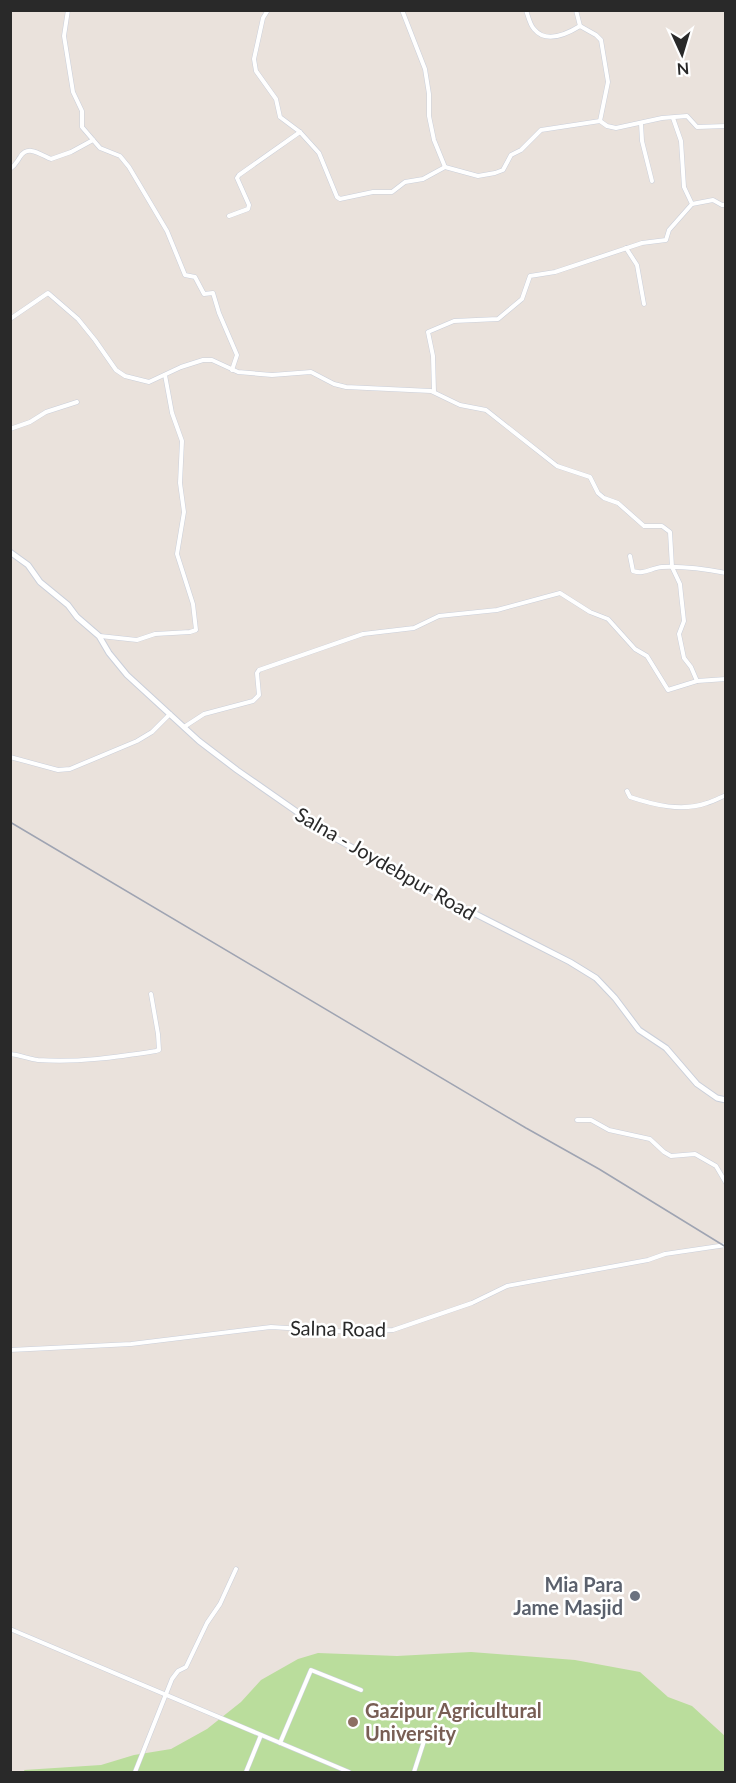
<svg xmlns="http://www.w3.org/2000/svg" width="736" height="1783" viewBox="0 0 736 1783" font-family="Lato,sans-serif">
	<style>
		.green { fill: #badd9c }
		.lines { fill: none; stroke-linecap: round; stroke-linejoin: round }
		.street-casing { stroke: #cacfda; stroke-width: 5 }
		.secondary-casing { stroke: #cacfda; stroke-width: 7 }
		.street { stroke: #fff; stroke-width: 4 }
		.secondary { stroke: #fff; stroke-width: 5 }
		.rail { stroke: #9fa4b2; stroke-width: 1.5 }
		.worship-dot { fill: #6b7280; stroke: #fff; stroke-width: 2 }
		.education-dot { fill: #8d6e63; stroke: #fff; stroke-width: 2 }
		.labels { text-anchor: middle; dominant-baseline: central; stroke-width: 5; stroke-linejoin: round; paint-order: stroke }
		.street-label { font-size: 20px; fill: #292929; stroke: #fff }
		.worship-label { font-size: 20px; font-weight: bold; fill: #5b616d; stroke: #fff; text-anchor: end }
		.education-label { font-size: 20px; font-weight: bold; fill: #785e54; stroke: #fff; text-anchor: start }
	</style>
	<rect width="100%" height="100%" fill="#eae2dc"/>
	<polygon class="green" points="471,1652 575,1660 640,1672 668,1697 692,1706 726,1737 725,1772 25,1772 24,1770 101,1765 134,1755 171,1749 207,1729 241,1702 261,1680 298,1659 318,1653 397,1656"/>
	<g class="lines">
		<defs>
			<g id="street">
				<polyline points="68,10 64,36 73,92 82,111 82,127 100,148 120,156 129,167 167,231 185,275 195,277 204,294 213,293 219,313 237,355 232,370"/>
				<polyline points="268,10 263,18 254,59 256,71 276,99 280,117 300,132 319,153 337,197 340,199 373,192 392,192 405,182 423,179 445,167 478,176 495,173 503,170 511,155 521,150 541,130 600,121 607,126 616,128 662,118 687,116 697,127 726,126"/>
				<polyline points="402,10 425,69 429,94 429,116 434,140 445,167"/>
				<path d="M 526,10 C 528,16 530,25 534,29 C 546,44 567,34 580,26"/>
				<polyline points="576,10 580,26 596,35 601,40 608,82 600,121"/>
				<polyline points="641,123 642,141 652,181"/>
				<path d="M 10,169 C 16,165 16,163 20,157 C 28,144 41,155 51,159 L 71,152 L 93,140"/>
				<polyline points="692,204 713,200 722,205 726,205"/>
				<polyline points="229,216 248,209 249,205 237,178 239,175 300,132"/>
				<polyline points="626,248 637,265 644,304"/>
				<polyline points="10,319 48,293 78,319 95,340 116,370 125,376 149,382 181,367 203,360 212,360 238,372 272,375 311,372 334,384 346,387 431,391 460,405 486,410 557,466 590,477 598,493 604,498 618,503 644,526 662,526 670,532 672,567 680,584 681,594 684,621 679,634 684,658 691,667 697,681 726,679"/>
				<polyline points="434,392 433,356 428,332 454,321 498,319 522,299 530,276 555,272 642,243 666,240 669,230 692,204 684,187 681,141 673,118"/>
				<polyline points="10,429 30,422 46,412 77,402"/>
				<path d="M 630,556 L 633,571 C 644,575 651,568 662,567 C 682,566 705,569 726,573"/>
				<polyline points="100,636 137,640 155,634 190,632 196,630 193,604 177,554 184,512 180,483 182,441 172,413 165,375"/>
				<polyline points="184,727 204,714 253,701 259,695 257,673 259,670 363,634 414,628 439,616 497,610 560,593 590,612 608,619 635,649 647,656 668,690 697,681"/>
				<polyline points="10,757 58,770 70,769 137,741 152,732 170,714"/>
				<path d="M 627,791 L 630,797 C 654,805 682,812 707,803 C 714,801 719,798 726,795"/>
				<path d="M 10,1054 C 21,1055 28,1059 38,1060 C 77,1063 118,1057 156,1051 L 159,1050 L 158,1034 L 151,994"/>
				<polyline points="577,1120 591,1120 609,1130 650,1139 664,1152 671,1156 695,1154 716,1166 726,1183"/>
				<polyline points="10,1350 131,1344 271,1327 351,1332 393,1330 472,1303 507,1286 648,1260 665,1254 726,1245"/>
				<polyline points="10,1629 349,1772"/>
				<polyline points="280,1743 311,1670 361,1690"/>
				<polyline points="135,1772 172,1679 178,1671 186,1667 207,1623 220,1604 236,1569"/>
				<polyline points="246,1772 261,1735"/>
				<polyline points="414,1772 425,1738"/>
			</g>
			<polyline id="secondary" points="10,552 28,565 40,582 68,605 77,617 99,636 109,653 127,675 199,741 237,770 333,837 446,899 570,962 596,978 615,998 639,1030 666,1048 697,1084 717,1098 726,1100"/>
		</defs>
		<use href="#street" class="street-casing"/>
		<use href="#secondary" class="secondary-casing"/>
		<use href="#street" class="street"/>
		<use href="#secondary" class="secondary"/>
		<polyline class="rail" points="10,822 526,1128 599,1169 726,1247"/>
	</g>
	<circle class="worship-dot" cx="635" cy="1596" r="6"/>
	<circle class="education-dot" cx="353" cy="1722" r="6"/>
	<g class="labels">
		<g class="street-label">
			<text transform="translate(386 863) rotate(30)">Salna - Joydebpur Road</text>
			<text transform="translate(338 1328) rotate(1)">Salna Road</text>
		</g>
		<g class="worship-label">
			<text x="623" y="1584">Mia Para<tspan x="623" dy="23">Jame Masjid</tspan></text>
		</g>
		<g class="education-label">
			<text x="365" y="1710">Gazipur Agricultural<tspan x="365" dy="23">University</tspan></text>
		</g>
	</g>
	<rect width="736" height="1783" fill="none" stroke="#292929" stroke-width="24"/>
	<g transform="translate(682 54) rotate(176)" stroke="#ffffff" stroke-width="4.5" paint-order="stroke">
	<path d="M0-4.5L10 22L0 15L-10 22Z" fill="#292929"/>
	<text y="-9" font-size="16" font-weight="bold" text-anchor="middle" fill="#292929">N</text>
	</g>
</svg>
